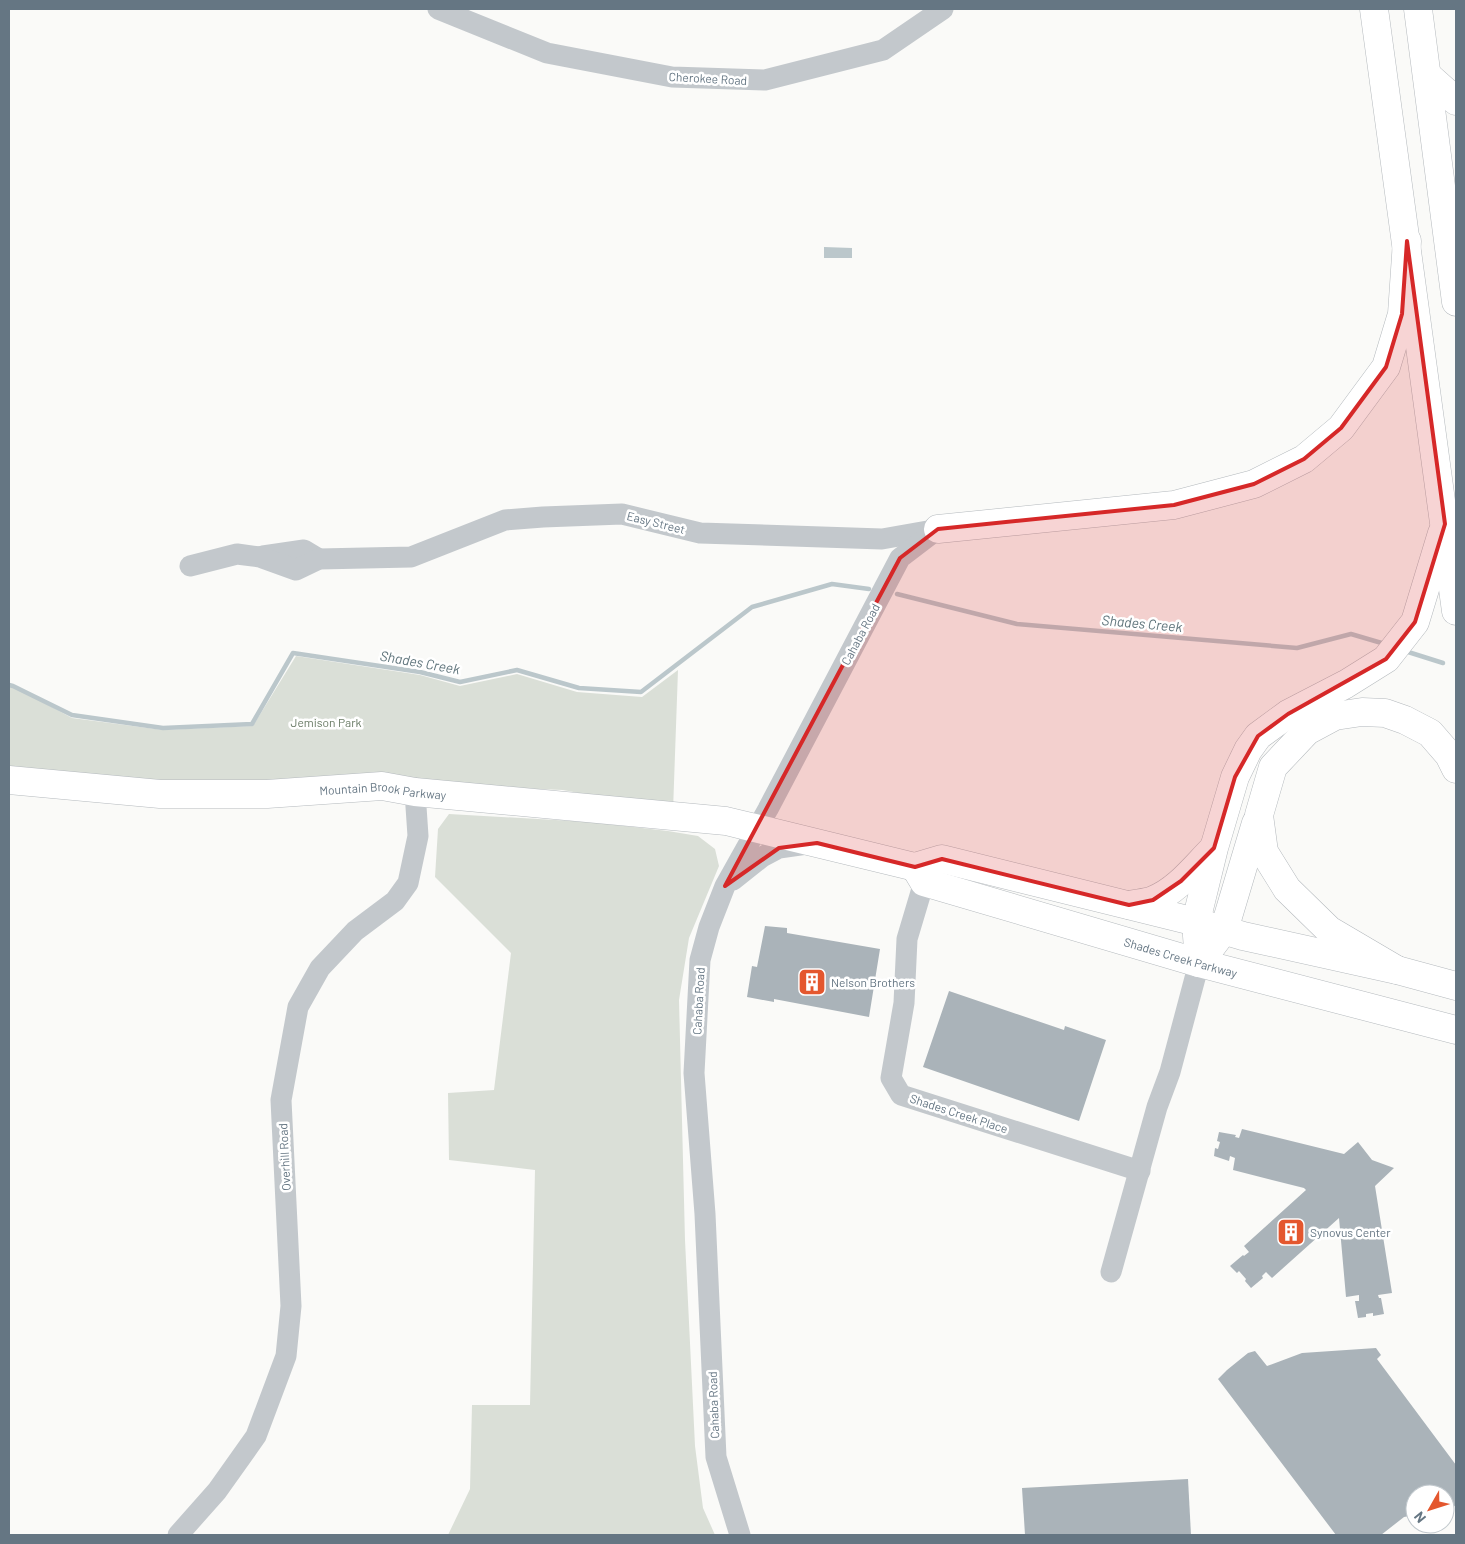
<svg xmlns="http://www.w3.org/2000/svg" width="1465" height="1544" viewBox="0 0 1465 1544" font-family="Barlow,sans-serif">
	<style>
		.green { fill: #dadfd7 }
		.water { fill: #bbc7cb }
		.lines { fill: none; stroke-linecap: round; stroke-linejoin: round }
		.stream { stroke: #bbc7cb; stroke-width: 4.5 }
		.building { fill: #aab3b9 }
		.major-casing { stroke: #b5babe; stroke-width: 29 }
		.highway-casing { stroke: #b4b9bd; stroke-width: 29 }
		.minor { stroke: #c3c8cc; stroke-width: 21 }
		.major { stroke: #fff; stroke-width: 28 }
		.highway { stroke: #fff; stroke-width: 28 }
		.marked { fill: #d62828; fill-opacity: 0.2; stroke: #d62828; stroke-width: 4; stroke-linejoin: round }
		.labels { text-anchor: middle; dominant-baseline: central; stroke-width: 5; stroke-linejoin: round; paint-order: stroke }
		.street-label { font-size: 12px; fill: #657683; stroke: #fff }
		.park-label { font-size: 12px; fill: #687a64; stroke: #fff }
		.poi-label { font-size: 12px; fill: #657683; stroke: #fff; text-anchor: start }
		.water-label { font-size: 14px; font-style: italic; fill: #60757c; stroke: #fff }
	</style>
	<rect width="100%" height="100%" fill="#fafaf8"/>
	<g class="green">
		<polygon points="296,656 420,675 460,686 517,674 577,692 642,697 678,670 673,811 563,790 377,782 148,784 9,773 9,685 13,686 72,718 163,730 253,726"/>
		<polygon points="449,814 590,822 668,831 698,836 715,849 719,866 689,938 679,1000 685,1240 695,1446 703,1508 715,1535 448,1535 470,1489 472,1405 530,1405 535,1170 449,1160 448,1093 494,1090 511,953 435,877 438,829"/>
	</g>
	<polygon class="water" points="824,247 852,248 852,258 824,258"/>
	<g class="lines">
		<g class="stream">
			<polyline points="897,594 1017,624 1297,648 1351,634 1385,644"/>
			<polyline points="1405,651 1443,663"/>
			<polyline points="9,685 13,686 72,715 163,728 252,724 293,653 420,672 460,682 517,670 579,688 641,692 752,607 832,584 869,589"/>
		</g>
	</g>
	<g class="building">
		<polygon points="765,926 787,928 787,933 880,949 869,1017 774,999 774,1002 747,997 752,966 757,967"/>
		<polygon points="949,991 1064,1030 1065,1026 1106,1040 1079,1121 923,1067"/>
		<polygon points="1242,1129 1344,1154 1358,1142 1372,1160 1394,1168 1375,1186 1392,1293 1378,1295 1379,1298 1381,1298 1384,1314 1373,1316 1373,1313 1366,1314 1366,1317 1358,1318 1355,1301 1359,1301 1359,1295 1346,1297 1339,1218 1272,1278 1266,1272 1262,1276 1263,1278 1251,1288 1245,1281 1246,1279 1239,1271 1237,1273 1230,1266 1243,1255 1244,1256 1249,1252 1244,1246 1306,1190 1304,1188 1233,1170 1235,1158 1230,1156 1229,1161 1214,1156 1215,1148 1218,1149 1220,1142 1217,1141 1219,1132 1236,1135 1235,1137 1239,1138"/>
		<polygon points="1376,1348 1381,1355 1377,1359 1456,1465 1456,1505 1449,1510 1445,1511 1445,1494 1415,1494 1415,1515 1404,1517 1381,1535 1336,1535 1218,1379 1227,1370 1248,1353 1255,1351 1267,1366 1302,1353"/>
		<polygon points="1188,1479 1191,1535 1025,1535 1022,1488"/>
	</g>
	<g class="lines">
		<defs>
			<g id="major">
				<path id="s1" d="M 9,780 L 160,794 L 267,794 L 382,786 L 415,792 L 726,821 L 915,867 L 942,859 L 1196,922 L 1243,936 L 1397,970 L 1456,986"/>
				<path id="s2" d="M 915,867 L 924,882 L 1199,963 L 1456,1030"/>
			</g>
			<g id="highway">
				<polyline points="1374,9 1456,611"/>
				<polyline points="1418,9 1456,302"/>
				<polyline points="1428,76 1456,101"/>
				<polyline points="938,529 1174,505 1254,484 1304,459 1341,428 1386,367 1402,314 1407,241"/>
				<path d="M 1129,905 C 1137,903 1145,903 1153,900 C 1177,891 1195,867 1213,849"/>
				<polyline points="1199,963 1196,922 1200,905 1214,848 1235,777 1248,750 1258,736 1288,714 1346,684 1386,659 1415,622 1442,533"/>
				<polyline points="1199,963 1224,930 1256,823"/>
				<polyline points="1397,970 1329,930 1287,889 1264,852 1259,815 1273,767 1307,731 1335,716 1362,712 1385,713 1405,720 1430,733 1449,755 1456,769"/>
			</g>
		</defs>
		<use href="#major" class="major-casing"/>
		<use href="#highway" class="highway-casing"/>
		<g class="minor">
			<polyline points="438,9 547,53 672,77 765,80 883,50 943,9"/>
			<polyline points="263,556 304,550 319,559"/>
			<polyline points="190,566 237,554 260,557 296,570 319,559 411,557 505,520 543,517 622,514 700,533 882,539 933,530"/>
			<polyline points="733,880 762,857 779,848 807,844"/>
			<polyline points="924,882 907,939 904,1003 891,1078 901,1095 1140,1171"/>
			<polyline points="1111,1272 1157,1107 1170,1072 1199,963"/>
			<polyline points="178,1535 217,1491 256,1436 286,1356 291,1306 281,1100 298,1007 320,968 355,931 395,901 408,883 418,836 415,792"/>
			<polyline points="740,1535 716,1457 705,1214 694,1073 700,960 709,927 725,886 768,809 900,558 938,529"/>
		</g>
		<use href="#major" class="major"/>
		<use href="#highway" class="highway"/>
	</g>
	<path class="marked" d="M 1407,241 L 1445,524 L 1415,622 L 1386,659 L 1288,714 L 1258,736 L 1235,777 L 1214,848 L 1181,881 L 1153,900 L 1129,905 L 942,859 L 915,867 L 817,843 L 779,848 L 725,886 L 900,558 L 938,529 L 1174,505 L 1254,484 L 1304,459 L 1341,428 L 1386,367 L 1402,314 Z"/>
	<defs>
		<symbol id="building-square" viewBox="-11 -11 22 22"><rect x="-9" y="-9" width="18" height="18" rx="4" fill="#e4572e" stroke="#fff"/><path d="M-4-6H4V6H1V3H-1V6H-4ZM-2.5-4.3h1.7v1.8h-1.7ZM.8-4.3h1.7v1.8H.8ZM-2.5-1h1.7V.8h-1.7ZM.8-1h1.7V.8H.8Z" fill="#fff"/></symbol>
	</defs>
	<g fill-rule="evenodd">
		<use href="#building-square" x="796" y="966" width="32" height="32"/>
		<use href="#building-square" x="1275" y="1216" width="32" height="32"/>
	</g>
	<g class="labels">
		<g class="street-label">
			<text transform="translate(708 78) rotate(3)">Cherokee Road</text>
			<text transform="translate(656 522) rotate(14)">Easy Street</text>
			<text transform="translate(860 634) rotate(-62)">Cahaba Road</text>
			<text stroke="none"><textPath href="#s1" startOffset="375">Mountain Brook Parkway</textPath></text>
			<text stroke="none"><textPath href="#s2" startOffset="285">Shades Creek Parkway</textPath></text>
			<text transform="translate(698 1001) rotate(-87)">Cahaba Road</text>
			<text transform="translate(959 1113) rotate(18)">Shades Creek Place</text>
			<text transform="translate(284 1157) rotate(-93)">Overhill Road</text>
			<text transform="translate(713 1405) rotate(-92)">Cahaba Road</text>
		</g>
		<g class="park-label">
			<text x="326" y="722">Jemison Park</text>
		</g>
		<g class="poi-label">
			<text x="831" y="982">Nelson Brothers</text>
			<text x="1310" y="1232">Synovus Center</text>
		</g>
		<g class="water-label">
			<text transform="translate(1142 623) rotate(5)">Shades Creek</text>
			<text transform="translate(420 662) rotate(10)">Shades Creek</text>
		</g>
	</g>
	<rect width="1465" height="1544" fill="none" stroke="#657683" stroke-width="20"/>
	<g transform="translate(1430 1509) rotate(231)"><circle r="24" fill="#ffffff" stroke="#c1c8cd"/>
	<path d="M0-4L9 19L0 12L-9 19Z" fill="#e4572e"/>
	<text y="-8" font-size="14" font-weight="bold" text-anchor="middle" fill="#657683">N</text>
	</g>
</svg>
